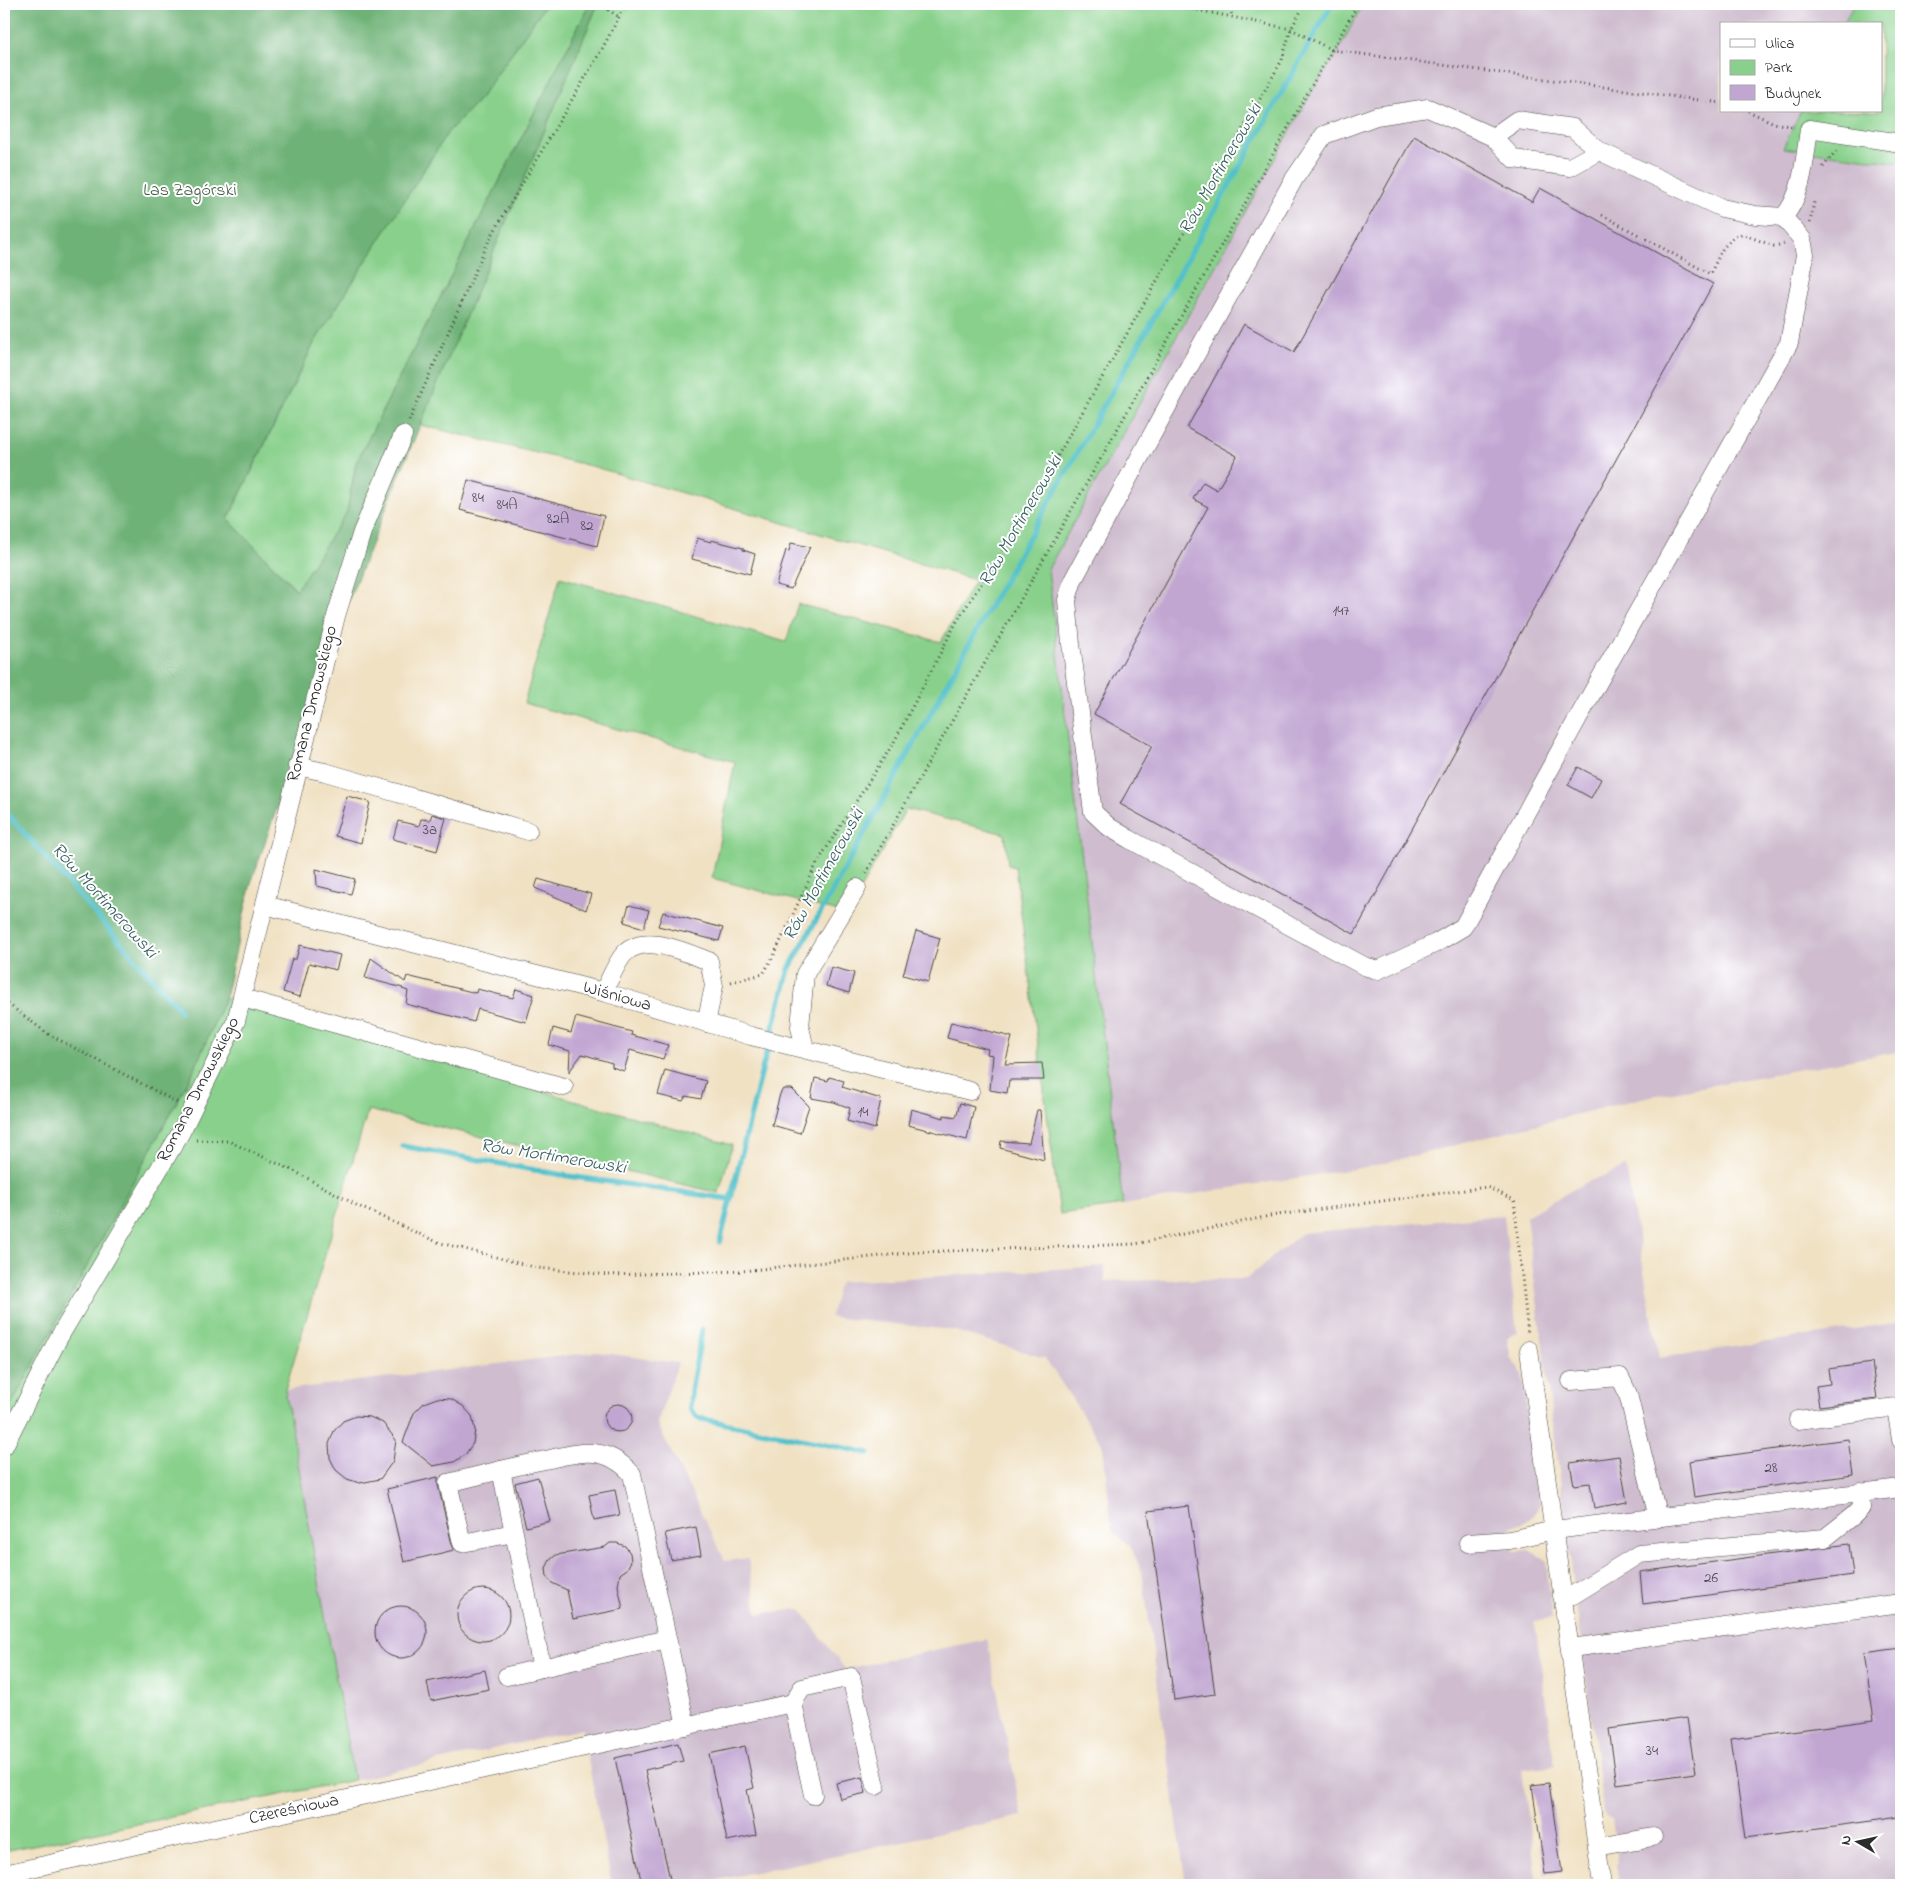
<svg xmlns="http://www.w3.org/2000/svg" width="1905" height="1889" viewBox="0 0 1905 1889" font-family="'Indie Flower',sans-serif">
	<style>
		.industrial { fill: #cfbdcf }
		.green { fill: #88d08b; stroke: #5a7e5b }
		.forest { fill: #6eb277; stroke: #4c6e51 }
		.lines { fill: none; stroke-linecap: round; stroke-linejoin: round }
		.stream { stroke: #53c1cb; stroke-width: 5.5 }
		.building { fill: #c1a6d2 }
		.minor-casing { stroke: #494642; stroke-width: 19 }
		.path { stroke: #494642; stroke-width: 3; stroke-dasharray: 1 4; stroke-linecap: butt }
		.minor { stroke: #fff; stroke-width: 18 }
		.labels { text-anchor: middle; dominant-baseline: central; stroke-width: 4; stroke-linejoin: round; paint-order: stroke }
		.number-label { font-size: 15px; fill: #504a55 }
		.park-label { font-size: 18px; fill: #475d48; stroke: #fff }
		.street-label { font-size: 18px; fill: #2b2b2b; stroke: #fff }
		.water-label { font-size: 19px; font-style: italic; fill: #396063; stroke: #fff }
	</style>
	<rect width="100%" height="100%" fill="#fff"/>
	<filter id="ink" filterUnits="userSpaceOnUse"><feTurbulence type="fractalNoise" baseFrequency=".02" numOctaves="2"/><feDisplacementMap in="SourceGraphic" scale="10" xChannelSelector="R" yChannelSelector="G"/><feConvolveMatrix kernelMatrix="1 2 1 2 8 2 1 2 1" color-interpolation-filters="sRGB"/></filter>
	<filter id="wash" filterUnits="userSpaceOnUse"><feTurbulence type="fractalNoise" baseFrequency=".0096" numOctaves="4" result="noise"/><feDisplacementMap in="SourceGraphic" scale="20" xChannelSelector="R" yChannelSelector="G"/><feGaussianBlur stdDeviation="1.12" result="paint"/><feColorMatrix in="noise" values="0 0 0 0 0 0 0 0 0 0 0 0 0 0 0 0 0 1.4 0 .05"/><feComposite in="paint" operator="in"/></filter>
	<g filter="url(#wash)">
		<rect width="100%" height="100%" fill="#f0e1c3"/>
		<g class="industrial">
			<polygon points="1363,4 1854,4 1844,24 1721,24 1721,111 1801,111 1784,148 1901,163 1901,1051 1646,1097 1373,1166 1123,1205 1048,569 1315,86 1335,57"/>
			<polygon points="1626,1167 1659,1358 1901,1322 1901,1885 1619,1885 1616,1865 1618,1864 1612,1819 1604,1817 1526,1216 1585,1183"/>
			<polygon points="1504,1215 1517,1332 1507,1338 1511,1359 1522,1373 1540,1503 1534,1515 1525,1522 1510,1528 1510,1540 1513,1551 1529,1550 1546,1560 1553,1619 1535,1621 1555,1766 1522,1770 1537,1885 1186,1885 1142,1572 1130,1545 1112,1531 1103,1446 1045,1358 952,1330 830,1317 840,1282 1105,1266 1105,1281 1246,1279 1302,1233"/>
			<polygon points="596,1352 678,1363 657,1423 725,1561 748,1558 757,1614 800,1609 845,1669 987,1639 1022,1816 694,1885 612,1885 582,1729 354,1780 285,1390"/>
		</g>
		<g class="green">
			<polygon points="546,4 589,5 356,463 347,512 297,590 228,520 314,343 448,132 481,97"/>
			<polygon points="598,4 1363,4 1335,57 1315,86 1048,569 1123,1205 1060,1214 1015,867 1008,865 1005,834 906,809 846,914 712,878 735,762 524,703 560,577 786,642 798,604 941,642 975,580 595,467 420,425"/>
			<polygon points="1854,4 1901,4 1901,163 1783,148 1801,111 1881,111 1881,24 1844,24"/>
			<polygon points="225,998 342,1034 732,1145 719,1193 368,1110 285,1390 354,1780 4,1851 4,1418 192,1074"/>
		</g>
		<polygon class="forest" points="4,4 546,4 481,97 448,132 314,343 228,519 296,590 347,512 356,463 589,5 586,4 598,4 420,425 347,604 251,883 225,998 192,1074 4,1418"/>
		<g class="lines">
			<g class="stream">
				<polyline points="4,810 181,1011"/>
				<polyline points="402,1146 568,1176 730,1199"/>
				<polyline points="720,1242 763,1066 789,969 998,592 1332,4"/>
				<polyline points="702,1330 691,1391 690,1409 698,1418 869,1453"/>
			</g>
		</g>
		<g id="blocks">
			<g class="building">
				<polygon points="1414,136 1532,202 1540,188 1713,284 1354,934 1120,804 1152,746 1094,714 1208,507 1193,499 1203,482 1217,490 1237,456 1187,428 1244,324 1294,352"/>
				<polygon points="468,480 604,516 597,546 460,510"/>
				<polygon points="697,538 711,542 711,540 743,548 743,550 755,554 750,574 692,559"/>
				<polygon points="791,543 810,547 791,589 776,585 786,550 789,551"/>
				<polygon points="1578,767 1601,779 1591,798 1568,785"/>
				<polygon points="347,796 370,802 361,843 335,836"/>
				<polygon points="432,814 446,818 437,851 393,839 398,821 419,826 421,819 430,820"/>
				<polygon points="316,869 355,879 351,894 317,886"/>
				<polygon points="538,879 591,894 586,910 535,888"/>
				<polygon points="629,905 649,910 644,928 624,922"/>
				<polygon points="663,912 723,928 719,941 658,926"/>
				<polygon points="916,931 940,938 928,982 903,975"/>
				<polygon points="300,945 340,955 336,970 309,963 300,997 283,992 292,959 296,959"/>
				<polygon points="371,958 405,982 407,976 476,993 477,989 513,998 516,989 534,995 526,1022 478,1009 474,1022 406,1004 408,991 402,989 403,988 365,978"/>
				<polygon points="831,967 854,973 849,993 826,986"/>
				<polygon points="576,1017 632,1032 631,1035 668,1045 663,1059 630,1050 624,1071 612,1067 612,1063 582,1054 569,1072 570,1051 549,1045 553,1028 571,1033"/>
				<polygon points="951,1022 1012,1037 1005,1064 1042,1063 1044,1080 1009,1080 1007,1093 990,1090 993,1055 987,1054 988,1049 947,1038"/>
				<polygon points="665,1070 706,1081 701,1099 686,1096 683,1101 658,1095"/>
				<polygon points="829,1077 844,1081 842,1087 881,1099 875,1129 847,1121 850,1108 834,1102 811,1098 815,1078 828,1081"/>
				<polygon points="783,1089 792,1089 809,1106 800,1133 772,1125 780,1094"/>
				<polygon points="960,1103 974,1107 967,1140 908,1125 911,1109 944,1118 944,1115 956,1117"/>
				<polygon points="1037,1110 1040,1110 1044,1160 1000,1148 1001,1141 1029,1143"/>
				<polygon points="1872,1363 1877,1399 1819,1406 1816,1386 1830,1384 1828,1369"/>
				<polygon points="437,1398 451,1399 463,1406 472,1416 475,1430 473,1443 465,1455 454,1462 433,1466 403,1442 414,1413 424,1403"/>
				<circle cx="618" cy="1418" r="14"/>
				<polygon points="356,1416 370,1417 383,1423 396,1440 393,1461 380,1479 360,1483 347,1479 336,1470 330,1458 329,1444 334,1431 343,1421"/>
				<polygon points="1848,1439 1853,1475 1694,1497 1689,1461"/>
				<polygon points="1619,1456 1627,1502 1594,1508 1590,1483 1574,1485 1570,1463"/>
				<polygon points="438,1477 438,1485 452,1545 454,1550 404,1562 387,1489"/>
				<polygon points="538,1477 550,1521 526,1527 515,1483"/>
				<polygon points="615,1490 620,1515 594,1520 589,1495"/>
				<polygon points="1189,1506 1215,1694 1174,1700 1148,1511"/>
				<polygon points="696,1527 701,1555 671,1560 665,1533"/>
				<polygon points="610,1543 617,1543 625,1546 630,1553 631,1561 627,1569 620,1574 618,1586 623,1609 573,1619 567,1590 552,1583 547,1577 546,1568 550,1560 556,1555 605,1547"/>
				<polygon points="1849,1544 1853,1575 1643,1604 1640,1572"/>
				<circle cx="483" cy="1615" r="26"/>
				<circle cx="401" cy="1632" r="26"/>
				<polygon points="1901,1648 1901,1817 1745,1838 1731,1739 1874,1720 1864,1653"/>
				<polygon points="485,1670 489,1689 431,1701 427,1682"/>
				<polygon points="1687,1718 1695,1773 1617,1784 1609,1729"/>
				<polygon points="678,1743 683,1761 645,1770 670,1879 642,1885 615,1758"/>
				<polygon points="745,1746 754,1788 747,1790 756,1835 727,1841 709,1754"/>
				<polygon points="862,1777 866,1793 840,1799 836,1783"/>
				<polygon points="1549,1783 1562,1872 1545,1874 1532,1785"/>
			</g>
		</g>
	</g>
	<g filter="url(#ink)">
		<use href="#blocks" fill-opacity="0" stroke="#494642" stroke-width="1"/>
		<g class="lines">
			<defs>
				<g id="minor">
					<polyline points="1493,137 1514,159 1570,167 1599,151"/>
					<path d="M 1783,217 L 1802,239 L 1805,255 L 1789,343 L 1578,718 L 1463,927 L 1436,943 L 1378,970 L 1364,966 L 1129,839 L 1109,827 L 1093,812 L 1071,644 L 1067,600 L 1073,580 L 1185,374 L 1294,179 L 1324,135 L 1376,116 L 1428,108 L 1493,137 L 1517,120 L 1573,128 L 1599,151 L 1722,208 L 1755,215 L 1783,217 C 1803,197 1805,156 1809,129 L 1901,143"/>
					<polyline points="297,766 325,772 528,831"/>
					<polyline points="265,905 603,992 751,1036 970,1091"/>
					<path d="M 603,992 C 609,982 616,963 624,954 C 645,932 686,953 709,961 L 714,986 L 706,1023"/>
					<polyline points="242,998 564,1087"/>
					<polyline points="805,1049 800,1027 805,974 857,888"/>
					<polyline points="1529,1350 1602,1885"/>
					<polyline points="1571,1381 1620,1377 1628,1394 1658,1518"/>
					<polyline points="1798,1420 1896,1407 1901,1440"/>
					<polyline points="4,1446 58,1339 180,1134 236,1021 336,616 362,532 403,435"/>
					<path d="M 501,1470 C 518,1466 534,1462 550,1459 C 583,1451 607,1446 632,1474 L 686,1726"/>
					<polyline points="514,1533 462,1543 448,1483 501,1470 542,1668"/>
					<polyline points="1468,1543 1510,1540 1554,1530 1901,1488"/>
					<polyline points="1562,1596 1573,1595 1639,1554 1825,1538 1853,1516 1861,1508 1860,1492"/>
					<polyline points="1571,1648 1901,1603"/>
					<polyline points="507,1676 667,1639"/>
					<polyline points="793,1703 802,1688 851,1677 876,1786"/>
					<polyline points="1597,1847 1653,1837"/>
					<polyline points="4,1874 585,1747 793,1703 813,1795"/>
				</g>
			</defs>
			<use href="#minor" class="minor-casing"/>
			<g class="path">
				<polyline points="600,4 619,17"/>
				<polyline points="1168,4 1291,29 1332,50 1721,103"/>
				<polyline points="1227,4 1233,17"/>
				<polyline points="1748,111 1774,123 1794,127"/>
				<polyline points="1823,167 1836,151"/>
				<polyline points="1602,215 1710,274 1723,248 1734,236 1742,234 1774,246 1784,244"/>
				<polyline points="1810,223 1814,202"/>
				<polyline points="409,421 489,240 602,49 626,4"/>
				<polyline points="866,873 1358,4"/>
				<polyline points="731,982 763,974 774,955 817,863 894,742 957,621 1014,533 1282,60 1291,29 1305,4"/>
				<polyline points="4,1001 48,1034 178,1103"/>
				<polyline points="196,1140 228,1141 294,1171 358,1206 437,1242 538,1268 609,1275 742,1271 918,1252 1135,1244 1270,1216 1487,1187 1514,1200 1528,1334"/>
			</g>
			<use href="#minor" class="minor"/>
		</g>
	</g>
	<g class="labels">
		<g class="number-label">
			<text x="478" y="498">84</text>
			<text x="507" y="505">84A</text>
			<text x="558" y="519">82A</text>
			<text x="587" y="526">82</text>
			<text x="1341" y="611">147</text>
			<text x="430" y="830">3a</text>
			<text x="863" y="1112">14</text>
			<text x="1771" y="1468">28</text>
			<text x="1711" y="1578">26</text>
			<text x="1652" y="1751">34</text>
		</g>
		<g class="park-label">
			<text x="190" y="191">Las Zagórski</text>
		</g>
		<g class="street-label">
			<text transform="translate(313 704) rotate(-76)">Romana Dmowskiego</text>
			<text transform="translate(617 997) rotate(16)">Wiśniowa</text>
			<text transform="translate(199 1090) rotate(-63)">Romana Dmowskiego</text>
			<text transform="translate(294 1810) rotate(-12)">Czereśniowa</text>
		</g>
		<g class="water-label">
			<text transform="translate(1221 169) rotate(-60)">Rów Mortimerowski</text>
			<text transform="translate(1021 521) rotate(-60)">Rów Mortimerowski</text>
			<text transform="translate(824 875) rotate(-61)">Rów Mortimerowski</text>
			<text transform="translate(104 901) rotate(48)">Rów Mortimerowski</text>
			<text transform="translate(553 1157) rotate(9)">Rów Mortimerowski</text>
		</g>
	</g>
	<rect width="1905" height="1889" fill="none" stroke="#fff" stroke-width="20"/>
	<rect x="1720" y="22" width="162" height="90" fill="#ffffff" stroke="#aaaaaa"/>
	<rect x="1730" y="39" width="25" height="8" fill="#ffffff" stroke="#aaaaaa"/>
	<text x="1765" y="48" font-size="15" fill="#2b2b2b">Ulica</text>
	<rect x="1730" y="60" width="25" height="15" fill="#88d08b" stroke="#aaaaaa"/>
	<text x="1765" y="72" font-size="15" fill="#2b2b2b">Park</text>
	<rect x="1730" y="85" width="25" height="15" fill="#c1a6d2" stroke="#aaaaaa"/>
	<text x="1765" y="98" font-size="15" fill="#2b2b2b">Budynek</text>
	<g transform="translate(1858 1842) rotate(279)" stroke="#ffffff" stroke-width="4" paint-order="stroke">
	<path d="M0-4L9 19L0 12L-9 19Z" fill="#2b2b2b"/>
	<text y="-8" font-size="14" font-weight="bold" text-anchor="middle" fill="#2b2b2b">N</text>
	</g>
</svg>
